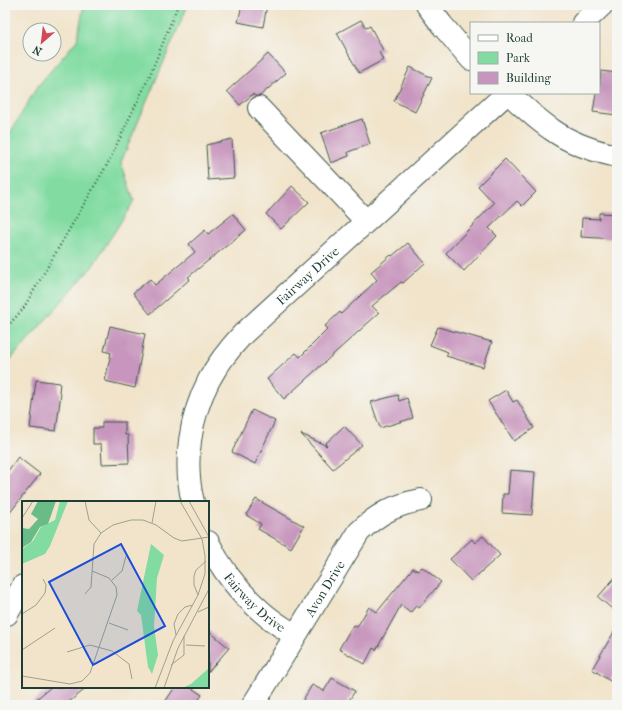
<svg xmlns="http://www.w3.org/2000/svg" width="622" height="710" viewBox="0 0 622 710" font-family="'IM FELL French Canon',serif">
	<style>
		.green { fill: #82dca2; stroke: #508c6b }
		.building { fill: #c795bd }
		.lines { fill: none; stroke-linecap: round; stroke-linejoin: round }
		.minor-casing { stroke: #3e564b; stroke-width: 24 }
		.path { stroke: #3e564b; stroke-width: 2.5; stroke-dasharray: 1 3; stroke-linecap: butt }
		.minor { stroke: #fff; stroke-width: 22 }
		.labels { text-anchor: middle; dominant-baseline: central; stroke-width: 3.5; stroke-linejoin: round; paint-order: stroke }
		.street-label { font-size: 13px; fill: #1f3d34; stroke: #f6f6f2 }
		.inset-road { fill: none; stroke: #9da18f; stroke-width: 1 }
		.view { fill: #1d4ed8; fill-opacity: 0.15; stroke: #1d4ed8; stroke-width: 2 }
		.inset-edge { fill: none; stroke: #1f3d34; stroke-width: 2 }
	</style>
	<rect width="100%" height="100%" fill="#f6f6f2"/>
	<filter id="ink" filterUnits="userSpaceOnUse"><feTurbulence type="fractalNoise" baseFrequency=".025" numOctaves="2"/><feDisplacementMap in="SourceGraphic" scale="8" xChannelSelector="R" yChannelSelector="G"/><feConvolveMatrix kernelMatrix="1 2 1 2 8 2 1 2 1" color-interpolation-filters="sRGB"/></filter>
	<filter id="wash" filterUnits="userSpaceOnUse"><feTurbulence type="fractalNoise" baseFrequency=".012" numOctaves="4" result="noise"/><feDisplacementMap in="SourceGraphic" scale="16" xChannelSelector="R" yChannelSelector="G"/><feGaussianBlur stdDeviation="0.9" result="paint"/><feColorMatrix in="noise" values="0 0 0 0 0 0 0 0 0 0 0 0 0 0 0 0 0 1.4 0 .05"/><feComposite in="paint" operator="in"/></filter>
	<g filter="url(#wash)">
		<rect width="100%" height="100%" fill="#f1e4cb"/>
		<polygon class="green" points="84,5 188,5 121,162 134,201 92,267 5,366 5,142 37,87 77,40"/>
		<g id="blocks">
			<g class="building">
				<polygon points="242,5 267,5 263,27 238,22"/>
				<polygon points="361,20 366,28 370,26 383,50 379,52 383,60 359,73 337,33"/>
				<polygon points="268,54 286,73 260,96 255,96 253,94 240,105 227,91"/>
				<polygon points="410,67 432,78 415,112 394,101"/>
				<polygon points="601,71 617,73 617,115 593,112 596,93 599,93"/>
				<polygon points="362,119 370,144 348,152 349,156 331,163 321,133"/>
				<polygon points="232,139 234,178 208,180 206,145"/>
				<polygon points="505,159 536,192 522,206 517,201 489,228 497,236 464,271 446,253 494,203 478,186"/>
				<polygon points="292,186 309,202 281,229 266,214"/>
				<polygon points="599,213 617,214 617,239 581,237 582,218 599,219"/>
				<polygon points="233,214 246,230 188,277 190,279 150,314 133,293 150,279 155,285 195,252 189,244 205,230 208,234"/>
				<polygon points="408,243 425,263 403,283 401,282 372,306 379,313 284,399 267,379 296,353 300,357 328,329 325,326 340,312 341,314 377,280 371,272 391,255 392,256"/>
				<polygon points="110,326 145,334 135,388 105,381 111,353 104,351"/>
				<polygon points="438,327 492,342 483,367 446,356 448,352 430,345"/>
				<polygon points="36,380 60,383 59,392 61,393 56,431 30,428"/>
				<polygon points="506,390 513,402 517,400 534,428 514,441 488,401"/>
				<polygon points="398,395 399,401 407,398 413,418 380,428 371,402"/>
				<polygon points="252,410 275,421 255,464 232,452"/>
				<polygon points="102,422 125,422 125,435 128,435 129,463 102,464 101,444 93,444 93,428 102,428"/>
				<polygon points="344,426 362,445 333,469 301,434 327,446 325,444"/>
				<polygon points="18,457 40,474 5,519 5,475"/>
				<polygon points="510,470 535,472 532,515 502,513 503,494 508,494"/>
				<polygon points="256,499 304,526 291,548 258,529 261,524 246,515"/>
				<polygon points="483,536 500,555 471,581 450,559 472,539 475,543"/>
				<polygon points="422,567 441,582 419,608 416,606 410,613 401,605 376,650 373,648 365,664 339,649 353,625 357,627 369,607 377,612 413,568 418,571"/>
				<polygon points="617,575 617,613 598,597"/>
				<polygon points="617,627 617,670 610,681 592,669"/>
				<polygon points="208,630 229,648 208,672"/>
				<polygon points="332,678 355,691 346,705 300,705 312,685 324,691"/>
				<polygon points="51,687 88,687 65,705 29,705"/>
				<polygon points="175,687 190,687 202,695 195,705 163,705"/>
			</g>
		</g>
	</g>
	<g filter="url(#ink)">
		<use href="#blocks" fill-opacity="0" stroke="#3e564b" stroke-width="1"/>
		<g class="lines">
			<defs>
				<g id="minor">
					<polyline points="427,5 442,25 471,59"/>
					<polyline points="583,23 602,5"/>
					<path d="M 508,93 C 522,105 536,119 551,129 C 570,143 594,151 617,156"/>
					<polyline points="259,108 366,221"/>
					<path id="s1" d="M 193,502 C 183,462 190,417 209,380 C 218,363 230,348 243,334 L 507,93"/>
					<path id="s2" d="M 208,542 C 221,569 240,593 262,612 C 272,621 284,628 295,636"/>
					<polyline points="7,614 23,586"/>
					<path id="s3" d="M 253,705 L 359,532 C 378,514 394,505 421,500"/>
				</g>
			</defs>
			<use href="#minor" class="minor-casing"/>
			<polyline class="path" points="5,329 23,309 108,163 150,75 178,5"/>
			<use href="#minor" class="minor"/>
		</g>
	</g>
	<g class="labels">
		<g class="street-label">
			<text stroke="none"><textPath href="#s1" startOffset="270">Fairway Drive</textPath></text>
			<text stroke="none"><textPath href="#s3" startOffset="137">Avon Drive</textPath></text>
			<text stroke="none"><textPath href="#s2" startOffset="77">Fairway Drive</textPath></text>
		</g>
	</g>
	<g transform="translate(22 501)">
		<rect width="187" height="187" fill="#f1e4cb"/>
		<path d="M 38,0 L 46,0 L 28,45 L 23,53 L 0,63 L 0,48 L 11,40 L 19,26 L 33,19 ZM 129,43 L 142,54 L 135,77 L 132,125 L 136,154 L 130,173 L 126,166 L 119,114 L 115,110 ZM 187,167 L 187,187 L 160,187 L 169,183 Z" fill="#82dca2"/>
		<path d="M 16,0 L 34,0 L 26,23 L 18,26 L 9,41 L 0,47 L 0,27 L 7,28 L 16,18 L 9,13 Z" fill="#69bc88"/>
		<path class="inset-road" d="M 63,0 L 67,19 L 79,32M 167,0 L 187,36M 0,17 L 11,0M 130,22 L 134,0M 90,79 L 100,70 L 104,55M 63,93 L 69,86 L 72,43 L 79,32 L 91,24 L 109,19 L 121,19 L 134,24 L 152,37 L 160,40 L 187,36M 176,94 L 172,84 L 172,75 L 174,69 L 184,60M 176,111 L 187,106M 0,113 L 14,104 L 23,92 L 24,84 L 21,78M 87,122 L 106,129M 154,134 L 152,123 L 156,113 L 163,106 L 171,104M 164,144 L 183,145M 0,149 L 33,127M 45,151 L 68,144 L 90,150 L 107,163 L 110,178M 149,164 L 162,154 L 162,135M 0,175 L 48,183 L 60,180 L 68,172 L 95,94 L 94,86 L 87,77 L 70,70M 133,187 L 151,140 L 176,94 L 183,73 L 183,55 L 180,38 L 158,0M 142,187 L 156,147 L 187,88"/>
		<path class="view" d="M 99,43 L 143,125 L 71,164 L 27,81 Z"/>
		<rect width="187" height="187" class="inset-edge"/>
	</g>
	<rect width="622" height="710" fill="none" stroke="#f6f6f2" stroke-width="20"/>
	<rect x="470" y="22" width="130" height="72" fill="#f6f6f2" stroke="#a0aca6"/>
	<rect x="478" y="35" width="20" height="6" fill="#ffffff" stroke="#a0aca6"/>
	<text x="506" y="42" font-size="12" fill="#1f3d34">Road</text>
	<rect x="478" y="52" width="20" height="12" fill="#82dca2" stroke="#a0aca6"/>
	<text x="506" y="62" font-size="12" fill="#1f3d34">Park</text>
	<rect x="478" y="72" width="20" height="12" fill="#c795bd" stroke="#a0aca6"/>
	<text x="506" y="82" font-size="12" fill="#1f3d34">Building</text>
	<g transform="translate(42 42) rotate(208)"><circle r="19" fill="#f6f6f2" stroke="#a0aca6"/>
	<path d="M0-3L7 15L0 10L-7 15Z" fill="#d1495b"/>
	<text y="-6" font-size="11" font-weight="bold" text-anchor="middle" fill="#1f3d34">N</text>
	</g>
</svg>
